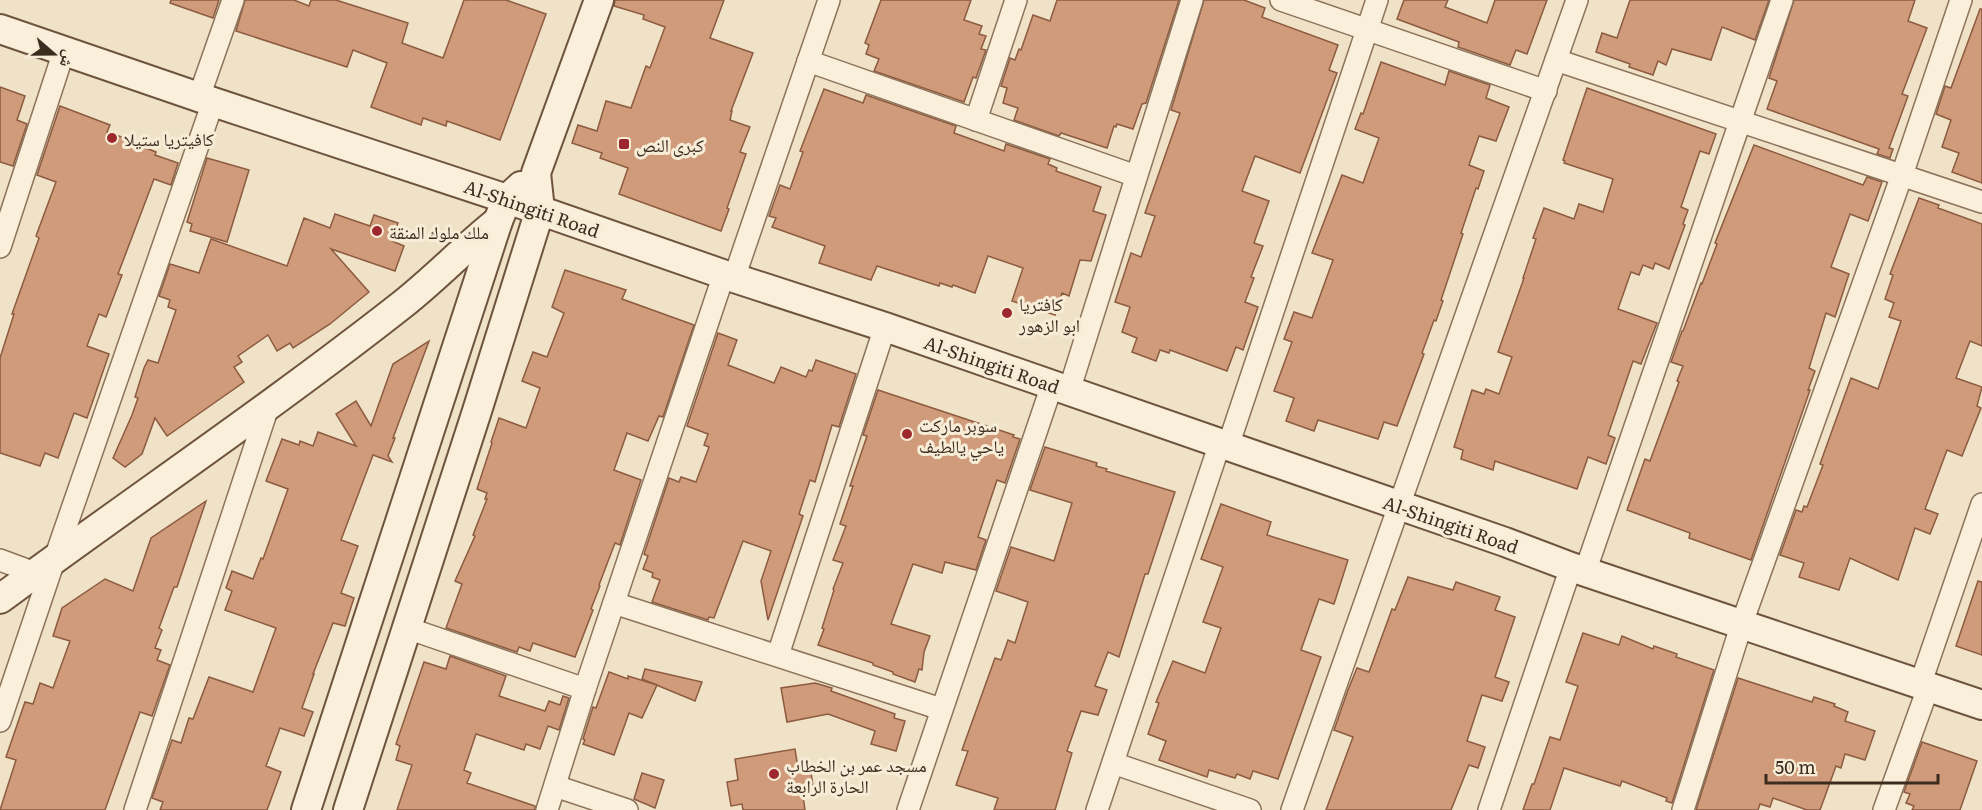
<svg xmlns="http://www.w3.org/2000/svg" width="1982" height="810" viewBox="0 0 1982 810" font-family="Literata,'Noto Naskh Arabic',serif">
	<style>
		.building { fill: #cf9b7b; stroke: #8c5b40; stroke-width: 1.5 }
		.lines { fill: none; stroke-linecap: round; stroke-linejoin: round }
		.street-casing { stroke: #8c735b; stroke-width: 24 }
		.secondary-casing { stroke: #6e543e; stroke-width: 32 }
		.street { stroke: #faefda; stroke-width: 21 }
		.secondary { stroke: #faefda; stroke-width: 28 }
		.poi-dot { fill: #9d292e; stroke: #f7ecd6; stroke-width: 2 }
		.labels { text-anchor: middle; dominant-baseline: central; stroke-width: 6; stroke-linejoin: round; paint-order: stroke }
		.poi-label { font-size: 18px; fill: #3c2c1f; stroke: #f7ecd6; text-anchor: start }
		.street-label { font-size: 18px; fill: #3c2c1f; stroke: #f7ecd6 }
	</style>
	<rect width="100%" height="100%" fill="#f0e2c6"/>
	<g class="building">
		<polygon points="171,0 219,0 213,18 170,3"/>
		<polygon points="245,0 294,0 309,6 311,0 336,0 408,23 402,43 443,58 464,0 506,0 546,14 500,140 447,121 446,126 423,118 421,125 371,107 387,63 353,50 347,67 236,31"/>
		<polygon points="615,0 724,0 710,38 753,53 731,111 732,111 730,120 750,127 740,152 746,154 727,208 729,209 721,231 619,194 628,168 600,158 602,153 572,143 578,125 597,131 606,101 631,108 646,66 650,68 665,27 643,19 644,15 614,6"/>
		<polygon points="881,0 971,0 964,20 982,26 979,34 986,36 981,49 986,50 976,78 973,77 964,102 874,71 879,59 866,54 869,45 865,43"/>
		<polygon points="1057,0 1179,0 1146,103 1142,104 1133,129 1117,124 1116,127 1114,126 1107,148 1061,133 1059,136 1014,120 1018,108 1003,103 1007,88 1001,86 1010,58 1015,60 1019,49 1021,50 1033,15 1050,21"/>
		<polygon points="1204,0 1244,0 1265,8 1262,17 1338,45 1329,70 1337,73 1300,173 1255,156 1242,191 1269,201 1254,243 1263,246 1251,277 1254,278 1245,302 1258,307 1243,350 1236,347 1227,371 1170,350 1169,353 1160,350 1156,361 1132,352 1137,338 1122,332 1130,307 1115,302 1131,253 1141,257 1155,216 1145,213 1180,113 1171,110"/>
		<polygon points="1404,0 1448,0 1445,7 1487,23 1495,0 1547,0 1527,54 1516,50 1510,65 1458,47 1459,42 1397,19"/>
		<polygon points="1630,0 1769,0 1755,40 1722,27 1711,60 1672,49 1666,65 1658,61 1653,75 1629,67 1630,64 1596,52 1602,33 1617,38"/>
		<polygon points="1794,0 1915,0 1908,21 1927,28 1902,94 1908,96 1889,148 1893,149 1890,158 1877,154 1879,149 1767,109 1777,81 1769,78"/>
		<polygon points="1980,9 1982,9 1982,183 1952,172 1959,153 1942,147 1951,120 1936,114 1945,86 1951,88"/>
		<polygon points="1381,62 1445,85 1449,71 1490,85 1486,98 1509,107 1496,141 1479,136 1469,165 1484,171 1478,189 1476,188 1461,233 1463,234 1441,300 1443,301 1436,321 1434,320 1422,353 1424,354 1397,426 1384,422 1378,439 1318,420 1314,431 1286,421 1294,398 1274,391 1292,342 1284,339 1294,312 1312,318 1333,260 1312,253 1342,175 1363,183 1379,138 1355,129 1361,113 1363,114"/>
		<polygon points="0,87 25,96 17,120 27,124 13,166 0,162"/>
		<polygon points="1587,88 1716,134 1709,154 1700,151 1681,207 1688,210 1683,224 1685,225 1669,269 1655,263 1653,269 1643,265 1639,275 1631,272 1618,309 1657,323 1641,364 1633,361 1608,435 1615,438 1606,464 1588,457 1577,489 1495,461 1493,470 1461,459 1463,450 1454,447 1472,390 1484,394 1486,389 1499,394 1512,357 1498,352 1524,278 1523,278 1536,239 1533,238 1544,208 1574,219 1579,204 1603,212 1613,179 1564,163 1565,161 1563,160"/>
		<polygon points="824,89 863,103 866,95 956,126 954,133 1004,151 1006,144 1050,159 1048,164 1057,168 1056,171 1101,187 1093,211 1106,215 1091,261 1080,260 1069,296 1062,293 1055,315 1012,301 1023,268 988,256 975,293 953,285 952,287 940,283 939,286 877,266 871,280 819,263 825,246 772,227 776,218 769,216 780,185 790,189 803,152 800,151"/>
		<polygon points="60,106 110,125 107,132 142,144 141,146 156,152 155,155 178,163 171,185 154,179 118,274 122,275 106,317 99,314 87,346 109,354 87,418 74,413 58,458 45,453 40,466 0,453 0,358 14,314 12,314 39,238 36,236 56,182 37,175"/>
		<polygon points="1754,145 1863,185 1867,177 1882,182 1868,221 1850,214 1831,267 1849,274 1835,317 1826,313 1809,368 1815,371 1808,390 1810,390 1751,560 1689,538 1690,533 1627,510 1645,459 1650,461 1679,382 1677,381 1683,366 1671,362 1682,331 1683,331 1701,283 1702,284 1717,244 1715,243"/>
		<polygon points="207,158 249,170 227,242 190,231 192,224 187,222"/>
		<polygon points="1919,198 1939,205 1938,208 1982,224 1982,346 1970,341 1956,378 1982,387 1977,406 1981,408 1962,456 1947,450 1925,509 1938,514 1930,534 1915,528 1898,580 1850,558 1839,590 1799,577 1804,563 1780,555 1796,510 1802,512 1804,506 1807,507 1823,465 1820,464 1851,378 1878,389 1901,321 1889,317 1894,303 1885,299 1893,275 1890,274"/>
		<polygon points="335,214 370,226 374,215 398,223 392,241 404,246 395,271 331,249 369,292 330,324 293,348 290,343 277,351 268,335 238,356 242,362 234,367 244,382 167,436 155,418 142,454 125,467 113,458 132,415 138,398 135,397 144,368 148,360 158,363 176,310 168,307 170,300 159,296 170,264 199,273 211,239 287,266 304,218 330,228"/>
		<polygon points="565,270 626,290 622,299 694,325 663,417 659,416 648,441 627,433 614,470 641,480 620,545 615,543 599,585 600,586 591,609 593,610 575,657 533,643 530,651 519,647 517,652 446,628 462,584 455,581 475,536 473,535 487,499 485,499 487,493 477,489 492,443 491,442 499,418 526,428 540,388 522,381 533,352 547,357 564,313 552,307"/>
		<polygon points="718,333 737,340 728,365 774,383 781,367 806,377 809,370 812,371 816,360 856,374 839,427 832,425 815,482 810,480 799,514 803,516 768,620 761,581 771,551 743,541 714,618 709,617 708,620 652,602 660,580 652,577 653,573 643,569 648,556 644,554 669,478 679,482 681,477 696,482 709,447 704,445 708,434 687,426"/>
		<polygon points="429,341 393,438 395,438 388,456 392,462 373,455 341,540 358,546 341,593 354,598 345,626 333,623 313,674 314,674 302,708 313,712 304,736 280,728 266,766 281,772 267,810 160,810 163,802 152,798 172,740 181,743 189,718 193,719 209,677 253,692 276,628 225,610 232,591 226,588 232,571 253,579 261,558 263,559 288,489 266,481 282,439 299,445 300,441 313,446 318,432 356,446 336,414 356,401 371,426 393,364"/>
		<polygon points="878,390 1014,435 1013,437 1020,439 1005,483 997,480 978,537 986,540 976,570 945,562 942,573 913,564 891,624 930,636 924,652 922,670 919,669 915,682 893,674 893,672 873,665 873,663 818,645 824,629 822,628 834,590 833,589 843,563 833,560 846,526 840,524 853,486 850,486 867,436 863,435"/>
		<polygon points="1045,447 1097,463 1096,466 1107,469 1106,471 1175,492 1148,574 1145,574 1119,657 1108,652 1095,686 1107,690 1098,715 1081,711 1067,751 1072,753 1055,810 994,810 998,798 956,785 968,751 962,750 995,658 1001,660 1008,640 1015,643 1028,602 996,591 1011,547 1054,561 1072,503 1030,490"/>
		<polygon points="206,501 177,587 174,587 159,628 162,630 155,648 161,650 157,660 170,665 152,716 140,712 105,810 0,810 16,760 6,757 25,702 33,704 40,683 53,688 70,641 53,636 62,608 105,579 133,591 151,538"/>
		<polygon points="1221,504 1271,522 1267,535 1348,560 1334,604 1319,599 1301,650 1321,657 1278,779 1253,771 1250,779 1237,774 1235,778 1209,770 1207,777 1159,760 1166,741 1148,734 1159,703 1156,702 1173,661 1205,673 1221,628 1203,622 1223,567 1201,559"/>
		<polygon points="1408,577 1453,590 1456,582 1500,597 1495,610 1515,617 1495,677 1509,682 1502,701 1482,695 1467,741 1485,747 1478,768 1469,765 1451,810 1326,810 1353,737 1334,730 1348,690 1357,668 1369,672 1392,609 1395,610"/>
		<polygon points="1978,581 1982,582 1982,655 1956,646"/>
		<polygon points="1583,633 1619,645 1622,636 1653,649 1654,646 1677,654 1676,657 1714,670 1672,803 1666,801 1667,798 1622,781 1620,786 1564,768 1550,810 1523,810 1532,784 1534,784 1550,737 1560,740 1578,686 1566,682"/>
		<polygon points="450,656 506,676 499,696 545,711 549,701 560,705 563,696 569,698 559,730 548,726 540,749 526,744 524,750 476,734 464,770 471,773 467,783 535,806 535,810 397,810 412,765 396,760 400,746 396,744 424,662 446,669"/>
		<polygon points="645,669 702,682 695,701 642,679"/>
		<polygon points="609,672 628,679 628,676 657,685 642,718 629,713 614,755 583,744 585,740 583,739 593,707 596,708"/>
		<polygon points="1738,678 1812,702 1814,697 1835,704 1834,706 1848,712 1845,721 1875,731 1865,760 1845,754 1841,768 1836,766 1820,810 1807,810 1773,798 1770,807 1760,804 1758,810 1696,810"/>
		<polygon points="815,683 832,688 831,691 895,714 894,718 905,721 896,751 871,744 875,731 828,714 787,722 781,688"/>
		<polygon points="1922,742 1977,761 1960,810 1912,810 1914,806 1906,803 1910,794 1904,792"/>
		<polygon points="795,749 798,768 810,766 813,786 802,788 805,810 743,810 742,804 731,806 727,782 738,780 735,759"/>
		<polygon points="642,773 664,780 655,808 634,799"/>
	</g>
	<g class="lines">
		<defs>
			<g id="street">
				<polyline points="1281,0 1546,91"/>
				<polyline points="1556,60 1982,202"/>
				<polyline points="808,61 1136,176"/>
				<polyline points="199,97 233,0"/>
				<polyline points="976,120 1016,0"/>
				<polyline points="0,247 64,51"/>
				<polyline points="734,278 829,0"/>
				<polyline points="1069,391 1192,0"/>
				<polyline points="1228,446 1377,0"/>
				<polyline points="0,560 35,573"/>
				<polyline points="1585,572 1782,0"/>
				<polyline points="614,603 941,709"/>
				<polyline points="407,628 585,689"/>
				<polyline points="778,655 885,327"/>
				<polyline points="1920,685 1982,504"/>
				<polyline points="0,721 55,558 213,102"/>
				<polyline points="1113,763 1250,810"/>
				<polyline points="555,786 627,810"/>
				<polyline points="135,810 268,407"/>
				<polyline points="547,810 585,689 724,274"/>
				<polyline points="908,810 1052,385"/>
				<polyline points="1097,810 1220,443"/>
				<polyline points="1292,810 1577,0"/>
				<polyline points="1489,810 1571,567"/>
				<polyline points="1683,810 1742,623 1902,175 1961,0"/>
				<polyline points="1884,810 1928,688"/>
			</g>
			<g id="secondary">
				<polyline points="0,29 213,102 507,199 734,278 885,327 1505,542 1571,567 1982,705"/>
				<path d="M 0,599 C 134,500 272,407 403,304 C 436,278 465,247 498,221"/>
				<polyline points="306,810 498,221 507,199 521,186"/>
				<polyline points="348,810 477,411 540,210 536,173 599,0"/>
			</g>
		</defs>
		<use href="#street" class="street-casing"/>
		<use href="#secondary" class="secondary-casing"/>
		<use href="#street" class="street"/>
		<use href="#secondary" class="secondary"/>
	</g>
	<g class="poi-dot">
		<circle cx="112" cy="138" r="6"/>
		<rect x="618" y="138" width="12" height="12" rx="3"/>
		<circle cx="377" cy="231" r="6"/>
		<circle cx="1007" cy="313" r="6"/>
		<circle cx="907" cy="434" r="6"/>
		<circle cx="774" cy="774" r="6"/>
	</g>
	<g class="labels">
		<g class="poi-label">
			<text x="124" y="138">كافيتريا ستيلا</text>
			<text x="636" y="144">كبرى النص</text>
			<text x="389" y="231">ملك ملوك المنقة</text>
			<text x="1019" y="303">كافتريا<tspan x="1019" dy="21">ابو الزهور</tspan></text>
			<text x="919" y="424">سوبر ماركت<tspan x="919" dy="21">ياحي يالطيف</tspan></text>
			<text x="786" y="764">مسجد عمر بن الخطاب<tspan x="786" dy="21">الحارة الرابعة</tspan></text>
		</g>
		<g class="street-label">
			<text transform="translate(532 208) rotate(19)">Al-Shingiti Road</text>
			<text transform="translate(992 364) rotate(19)">Al-Shingiti Road</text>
			<text transform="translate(1451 524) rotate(19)">Al-Shingiti Road</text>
		</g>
	</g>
	<g transform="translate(54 54) rotate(110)" stroke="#f7ecd6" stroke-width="4.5" paint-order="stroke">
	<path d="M0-4.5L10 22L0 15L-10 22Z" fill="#3c2c1f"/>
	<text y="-9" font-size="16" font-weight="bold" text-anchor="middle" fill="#3c2c1f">ش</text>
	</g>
	<path d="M1766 774v9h172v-9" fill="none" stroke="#3c2c1f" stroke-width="3"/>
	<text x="1775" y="774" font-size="18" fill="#3c2c1f" stroke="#f7ecd6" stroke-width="4.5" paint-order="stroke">50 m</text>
</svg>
